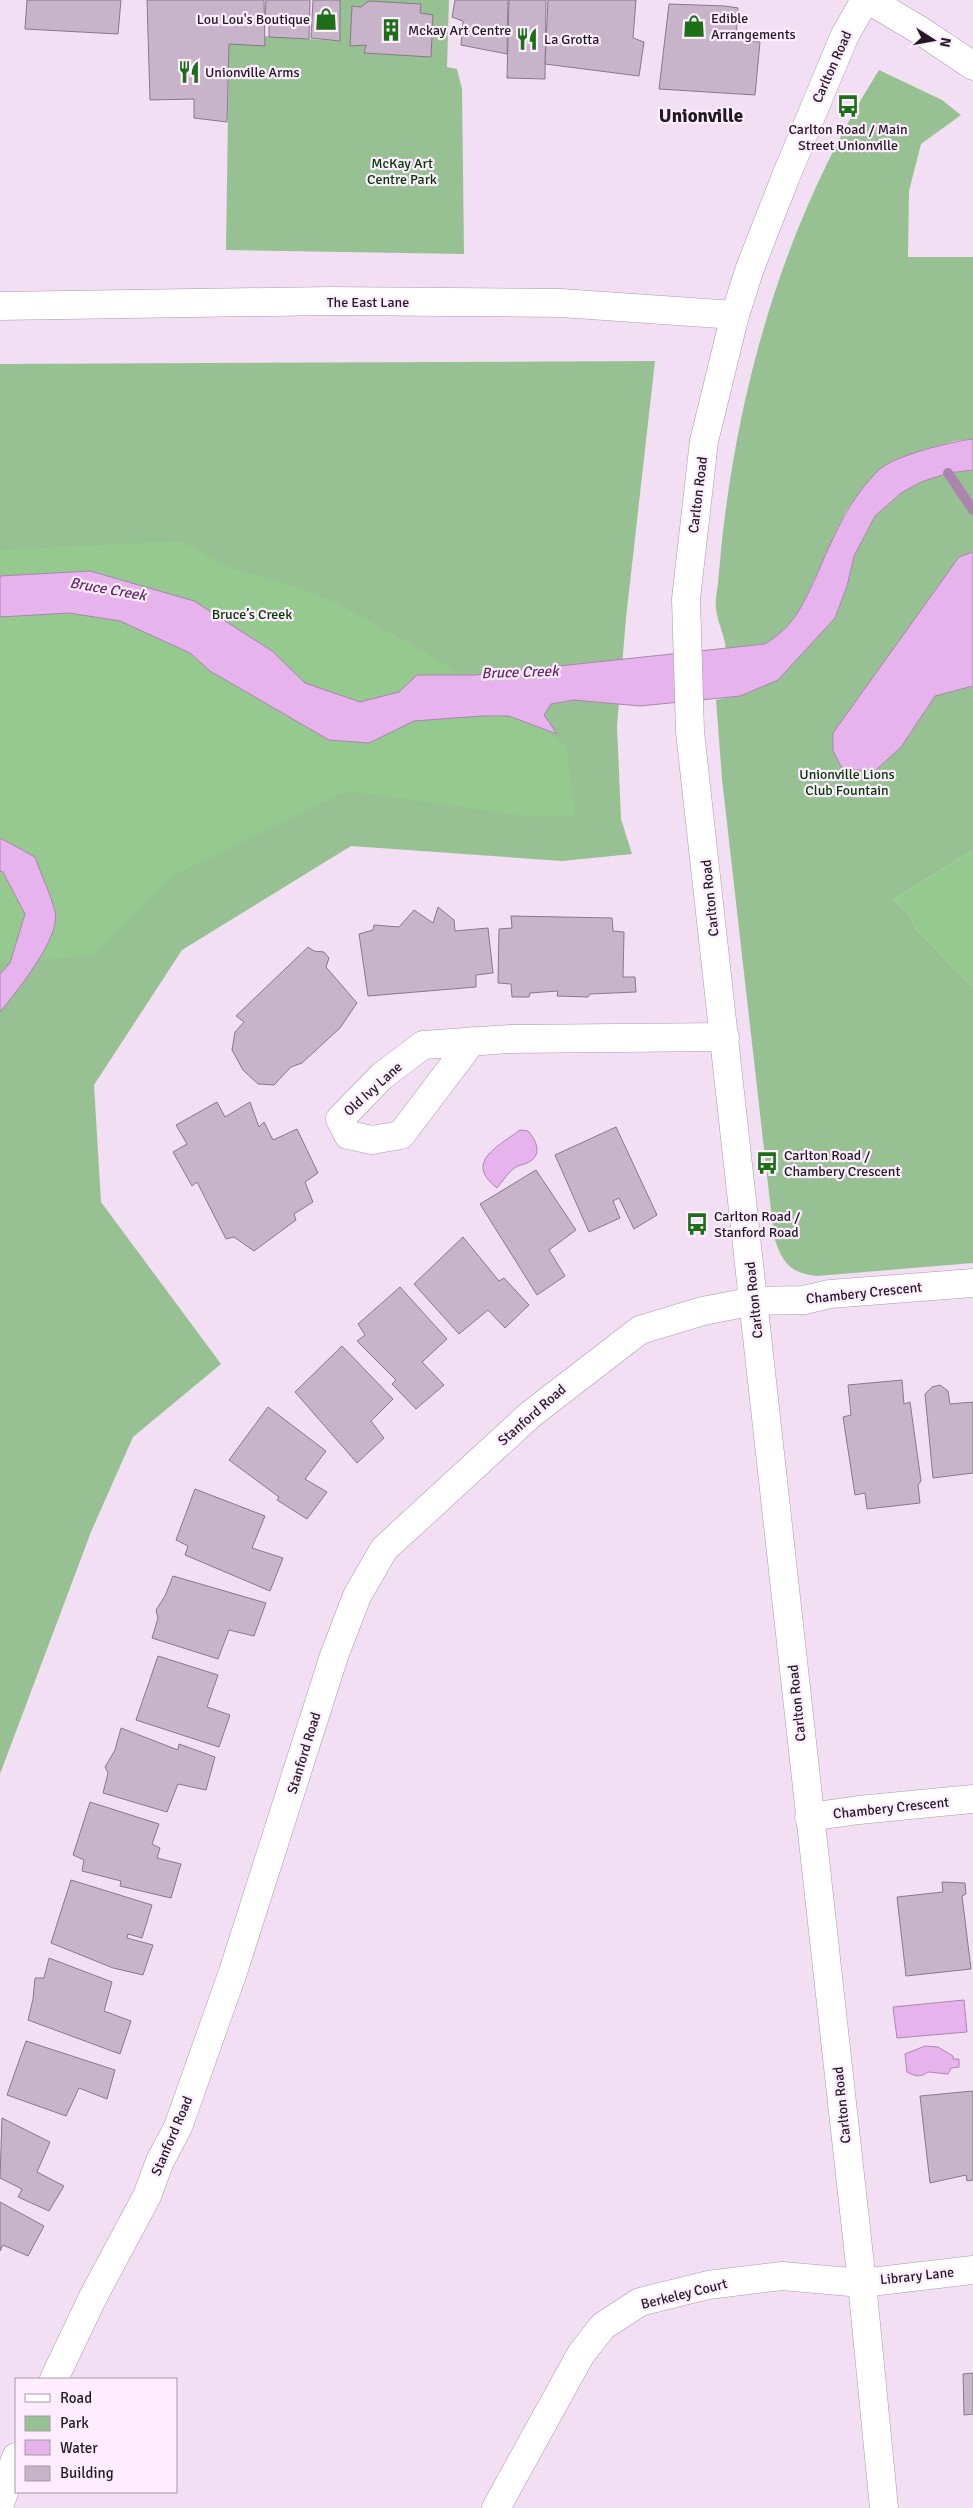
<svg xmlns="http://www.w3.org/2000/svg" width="973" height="2508" viewBox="0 0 973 2508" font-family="Signika,sans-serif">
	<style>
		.green { fill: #97c192 }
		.forest { fill: #95c990 }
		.water { fill: #e7b3ec; stroke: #ac85af }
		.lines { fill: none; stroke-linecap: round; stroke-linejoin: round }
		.stream { stroke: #ac85af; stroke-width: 10 }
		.building { fill: #c8b4c9; stroke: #89778a }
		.minor-casing { stroke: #ab98ad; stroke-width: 29 }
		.secondary-casing { stroke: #ab98ad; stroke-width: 29 }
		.minor { stroke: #fff; stroke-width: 28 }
		.secondary { stroke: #fff; stroke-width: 28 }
		.labels { text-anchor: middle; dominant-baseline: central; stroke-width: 4.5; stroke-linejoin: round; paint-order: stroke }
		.poi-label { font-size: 14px; fill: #221a22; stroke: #feedff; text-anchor: start }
		.street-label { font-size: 14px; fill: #221a22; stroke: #feedff }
		.park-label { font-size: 14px; fill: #023a01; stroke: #feedff }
		.water-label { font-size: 15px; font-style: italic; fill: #65286b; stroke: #feedff }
		.district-label { font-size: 19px; font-weight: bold; fill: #221a22; stroke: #feedff }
	</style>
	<rect width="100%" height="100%" fill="#f3dff4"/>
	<g class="green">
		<polygon points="340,0 449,0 447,67 457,69 462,89 464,254 226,250 229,44 264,36 340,41"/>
		<path d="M 879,70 L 942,100 L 961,115 L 921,144 L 909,191 L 908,257 L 973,257 L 973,439 L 955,441 L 923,450 L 881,468 L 846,511 L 798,615 L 780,635 L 765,644 L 726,653 C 726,637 718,625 716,609 C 715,601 717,591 718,583 C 720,560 722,538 725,515 C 746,355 793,207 879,70 Z"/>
		<polygon points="655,361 626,618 617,726 621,819 632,854 562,861 351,846 182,950 94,1085 101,1202 221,1364 133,1437 91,1532 0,1774 0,364"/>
		<path d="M 973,470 L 973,850 L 894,899 L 910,916 L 916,929 L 973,987 L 973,1263 L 817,1276 C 789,1273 782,1262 774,1237 L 722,779 L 716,700 L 748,692 L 847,586 L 854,556 L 875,516 L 901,493 L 921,482 L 948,473 Z"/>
	</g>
	<g class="forest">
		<polygon points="180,541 226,566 308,591 338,604 427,653 566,745 575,816 533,817 346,791 173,876 93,955 0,963 0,550"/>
		<polygon points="973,850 973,987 916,929 910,916 894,899"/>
	</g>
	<g class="water">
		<path d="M 973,439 L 973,470 L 948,473 L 921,482 L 901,493 L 875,516 L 854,556 L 847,586 L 835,618 L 778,680 L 740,696 L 640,706 L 574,700 L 551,704 L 544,715 L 557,734 L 509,716 L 482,716 L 414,721 L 369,743 L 329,740 L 210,671 L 190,653 L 120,621 L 69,613 L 0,617 L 0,576 L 90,571 L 194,601 L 272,651 L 305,683 L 360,702 L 399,692 L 417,675 L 475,675 L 765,644 C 794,626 801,608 815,579 C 832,540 848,499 880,469 C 894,456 953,441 973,439 Z"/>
		<polygon points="973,552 973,686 935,696 901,747 876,770 843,770 833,751 833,733 959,557"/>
		<path d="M 0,838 L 35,857 C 41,875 51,894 55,912 C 61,938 16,992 0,1012 L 0,974 L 10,963 L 25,914 L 3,872 L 0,871 Z"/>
		<path d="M 520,1130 L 528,1131 C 537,1141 543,1156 527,1163 C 523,1165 519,1165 516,1167 C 508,1172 503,1181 497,1188 C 463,1162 499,1146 520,1130 Z"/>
		<polygon points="964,2000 967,2032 897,2038 893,2007"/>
		<path d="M 925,2046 L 938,2047 L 953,2056 L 953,2059 L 959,2059 L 959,2067 L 951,2068 L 948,2074 L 928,2072 C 920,2078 915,2076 907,2072 L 905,2054 Z"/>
	</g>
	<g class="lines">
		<polyline class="stream" points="948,473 973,510"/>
	</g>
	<g class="building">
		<polygon points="27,0 121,0 118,34 25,29"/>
		<polygon points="147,0 264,0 265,46 229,44 227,122 194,118 194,99 150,100"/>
		<polygon points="266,0 310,0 309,39 269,37 269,17 265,18"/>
		<polygon points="313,0 340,0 340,41 311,38"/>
		<polygon points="455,0 508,0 507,54 461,45 463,21 452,17"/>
		<polygon points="509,0 546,0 545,79 507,78"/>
		<polygon points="548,0 636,0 633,38 644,42 639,76 545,64"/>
		<polygon points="369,1 421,4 420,13 433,15 431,57 364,53 366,45 350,46 352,6 361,7"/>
		<polygon points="669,4 725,6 738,8 736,40 760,42 755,95 659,89"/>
		<polygon points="438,907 454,920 455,931 488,928 493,973 476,975 476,987 368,996 359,934 373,930 374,925 399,927 414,910 433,923"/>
		<polygon points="511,916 612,918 613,931 624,932 623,977 635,977 636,992 590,994 588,997 557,996 558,991 530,993 529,997 512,997 511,984 498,983 499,929 512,928"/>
		<polygon points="308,947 314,951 324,952 329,958 326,967 357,1003 340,1028 302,1063 291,1067 274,1085 258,1084 243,1070 232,1050 235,1032 244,1022 236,1016"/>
		<polygon points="217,1102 225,1117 250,1102 259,1127 264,1122 273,1140 297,1129 318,1173 305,1182 313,1202 294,1214 296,1220 254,1251 234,1237 226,1239 197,1182 192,1186 173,1152 187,1144 176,1125"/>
		<polygon points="616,1127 657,1215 634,1229 619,1198 613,1201 620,1218 589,1232 555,1155"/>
		<polygon points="536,1170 576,1230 549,1250 565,1276 537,1295 480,1204"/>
		<polygon points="463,1237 499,1281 504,1278 529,1305 505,1328 488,1310 459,1334 414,1284"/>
		<polygon points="400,1287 447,1339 422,1362 444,1385 416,1409 392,1384 396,1380 357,1341 365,1335 358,1324"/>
		<polygon points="342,1346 393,1399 371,1421 384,1438 357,1463 295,1392"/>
		<polygon points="902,1380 904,1404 910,1402 921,1481 918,1485 920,1503 867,1509 865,1493 855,1495 843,1417 851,1415 848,1385"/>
		<polygon points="940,1385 948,1391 950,1404 973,1402 973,1473 933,1478 925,1394 932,1387"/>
		<polygon points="268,1407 326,1451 305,1479 327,1492 307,1519 277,1500 279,1497 229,1460"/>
		<polygon points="195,1489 265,1516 252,1548 283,1558 270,1591 185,1555 188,1546 176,1540"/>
		<polygon points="173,1576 266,1603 254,1636 229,1630 218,1659 152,1638 158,1618 156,1610 165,1596"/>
		<polygon points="158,1656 218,1675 207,1707 230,1715 219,1747 136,1720"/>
		<polygon points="121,1728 178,1750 179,1744 215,1757 206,1790 178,1784 167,1812 103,1793 108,1773 105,1767 115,1750"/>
		<polygon points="90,1802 159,1824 152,1844 160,1848 157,1858 181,1864 171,1898 120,1886 121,1881 82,1871 84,1860 73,1855"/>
		<polygon points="71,1880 152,1905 142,1938 128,1934 127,1938 153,1945 143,1975 113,1968 51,1943"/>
		<polygon points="942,1882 965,1883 966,1894 962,1896 971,1969 906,1976 897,1897 943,1892"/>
		<polygon points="49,1958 112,1982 104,2011 131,2021 120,2054 28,2020 33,1999 35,1978 44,1978"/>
		<polygon points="26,2041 115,2070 107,2099 79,2088 66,2116 7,2095"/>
		<polygon points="973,2091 973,2180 967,2181 966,2175 930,2183 920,2096"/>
		<polygon points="2,2118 50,2142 37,2172 64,2186 49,2211 18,2197 22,2189 0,2178"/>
		<polygon points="0,2202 44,2226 28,2256 3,2245 0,2251"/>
		<polygon points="973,2373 973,2414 964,2415 963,2374"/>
	</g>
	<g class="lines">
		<defs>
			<g id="minor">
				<polyline points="869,0 921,31 973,66"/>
				<polyline points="0,306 330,301 561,303 735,315"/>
				<polyline points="472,1041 401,1135 372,1140 348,1135 340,1119 382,1076 423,1045 510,1039 725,1037"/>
				<polyline points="809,1817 859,1810 973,1799"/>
				<polyline points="54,2379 93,2297 147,2196 160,2161 178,2127 233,1972 334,1656 357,1596 384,1549 531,1414 640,1330 703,1311 754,1301 804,1300 830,1294 973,1283"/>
				<polyline points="0,2504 16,2457"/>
				<polyline points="496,2508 581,2354 603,2326 640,2302 708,2285 782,2276 862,2283 973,2270"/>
			</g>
			<polyline id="secondary" points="865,0 845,35 786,176 750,268 735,315 704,441 686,599 690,732 862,2283 884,2508"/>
		</defs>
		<use href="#minor" class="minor-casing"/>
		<use href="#secondary" class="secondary-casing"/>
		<use href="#minor" class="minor"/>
		<use href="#secondary" class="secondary"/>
	</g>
	<defs>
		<symbol id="shop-bare" viewBox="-9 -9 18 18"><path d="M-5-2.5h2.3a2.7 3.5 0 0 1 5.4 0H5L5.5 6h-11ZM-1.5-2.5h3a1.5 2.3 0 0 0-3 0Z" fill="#1c6f16" stroke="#feedff" stroke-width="2.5" paint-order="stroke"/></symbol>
		<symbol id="building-bare" viewBox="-9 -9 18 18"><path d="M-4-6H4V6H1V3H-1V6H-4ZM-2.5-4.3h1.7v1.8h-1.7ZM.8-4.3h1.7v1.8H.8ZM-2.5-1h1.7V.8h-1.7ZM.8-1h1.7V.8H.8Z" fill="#1c6f16" stroke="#feedff" stroke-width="2.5" paint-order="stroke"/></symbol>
		<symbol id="restaurant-bare" viewBox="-9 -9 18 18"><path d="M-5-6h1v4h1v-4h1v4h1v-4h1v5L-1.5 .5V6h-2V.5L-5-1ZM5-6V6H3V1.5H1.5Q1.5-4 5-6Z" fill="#1c6f16" stroke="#feedff" stroke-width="2.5" paint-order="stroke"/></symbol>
		<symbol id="bus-bare" viewBox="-9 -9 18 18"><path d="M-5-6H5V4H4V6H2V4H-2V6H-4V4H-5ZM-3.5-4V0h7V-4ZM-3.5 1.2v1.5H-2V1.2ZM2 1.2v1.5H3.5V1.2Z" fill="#1c6f16" stroke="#feedff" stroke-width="2.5" paint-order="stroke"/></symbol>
	</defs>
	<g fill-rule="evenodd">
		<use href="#shop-bare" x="310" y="3" width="32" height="32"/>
		<use href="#shop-bare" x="678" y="10" width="32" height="32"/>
		<use href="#building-bare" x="375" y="14" width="32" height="32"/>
		<use href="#restaurant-bare" x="511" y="23" width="32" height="32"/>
		<use href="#restaurant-bare" x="173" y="56" width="32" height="32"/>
		<use href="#bus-bare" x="832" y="90" width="32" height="32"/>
		<use href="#bus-bare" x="751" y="1147" width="32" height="32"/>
		<use href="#bus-bare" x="681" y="1208" width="32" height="32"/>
	</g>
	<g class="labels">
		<g class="poi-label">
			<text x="711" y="18">Edible<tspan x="711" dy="16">Arrangements</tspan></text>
			<text x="310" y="19" text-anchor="end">Lou Lou's Boutique</text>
			<text x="408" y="30">Mckay Art Centre</text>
			<text x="544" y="39">La Grotta</text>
			<text x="205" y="72">Unionville Arms</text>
			<text x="848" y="129" text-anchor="middle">Carlton Road / Main<tspan x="848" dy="16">Street Unionville</tspan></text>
			<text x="784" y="1155">Carlton Road /<tspan x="784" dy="16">Chambery Crescent</tspan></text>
			<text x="714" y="1216">Carlton Road /<tspan x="714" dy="16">Stanford Road</tspan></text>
		</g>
		<g class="street-label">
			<text transform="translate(832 67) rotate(-66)">Carlton Road</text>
			<text x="368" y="302">The East Lane</text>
			<text transform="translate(698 495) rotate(-83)">Carlton Road</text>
			<text transform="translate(710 898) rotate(-96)">Carlton Road</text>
			<text transform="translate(373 1089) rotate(-42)">Old Ivy Lane</text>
			<text transform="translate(864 1293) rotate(-6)">Chambery Crescent</text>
			<text transform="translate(754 1300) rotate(-96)">Carlton Road</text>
			<text transform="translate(532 1415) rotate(-41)">Stanford Road</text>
			<text transform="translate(797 1703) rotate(-96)">Carlton Road</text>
			<text transform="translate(304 1753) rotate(-73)">Stanford Road</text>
			<text transform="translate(891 1808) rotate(-6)">Chambery Crescent</text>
			<text transform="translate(842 2105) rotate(-96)">Carlton Road</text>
			<text transform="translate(172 2136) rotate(-67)">Stanford Road</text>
			<text transform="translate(917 2276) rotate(-6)">Library Lane</text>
			<text transform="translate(684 2294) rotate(-14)">Berkeley Court</text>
		</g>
		<g class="park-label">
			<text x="402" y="163">McKay Art<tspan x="402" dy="16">Centre Park</tspan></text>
			<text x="252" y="614">Bruce’s Creek</text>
			<text x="847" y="774">Unionville Lions<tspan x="847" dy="16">Club Fountain</tspan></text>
		</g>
		<g class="water-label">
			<text transform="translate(108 589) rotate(10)">Bruce Creek</text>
			<text transform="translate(520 672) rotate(-2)">Bruce Creek</text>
		</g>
		<g class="district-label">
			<text x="701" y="116">Unionville</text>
		</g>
	</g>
	<rect x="15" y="2378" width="162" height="115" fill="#feedff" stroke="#a699a7"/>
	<rect x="25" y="2394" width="25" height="8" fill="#ffffff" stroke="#a699a7"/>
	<text x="60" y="2403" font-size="15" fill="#221a22">Road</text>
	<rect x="25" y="2416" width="25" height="15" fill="#97c192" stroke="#a699a7"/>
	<text x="60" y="2428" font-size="15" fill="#221a22">Park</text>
	<rect x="25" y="2440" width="25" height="15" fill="#e7b3ec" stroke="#a699a7"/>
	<text x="60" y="2453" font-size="15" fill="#221a22">Water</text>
	<rect x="25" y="2466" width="25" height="15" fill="#c8b4c9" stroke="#a699a7"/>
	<text x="60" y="2478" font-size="15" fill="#221a22">Building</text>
	<g transform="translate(933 40) rotate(101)" stroke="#feedff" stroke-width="4" paint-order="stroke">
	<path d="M0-4L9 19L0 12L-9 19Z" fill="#221a22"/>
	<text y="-8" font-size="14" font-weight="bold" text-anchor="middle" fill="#221a22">N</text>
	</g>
</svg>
